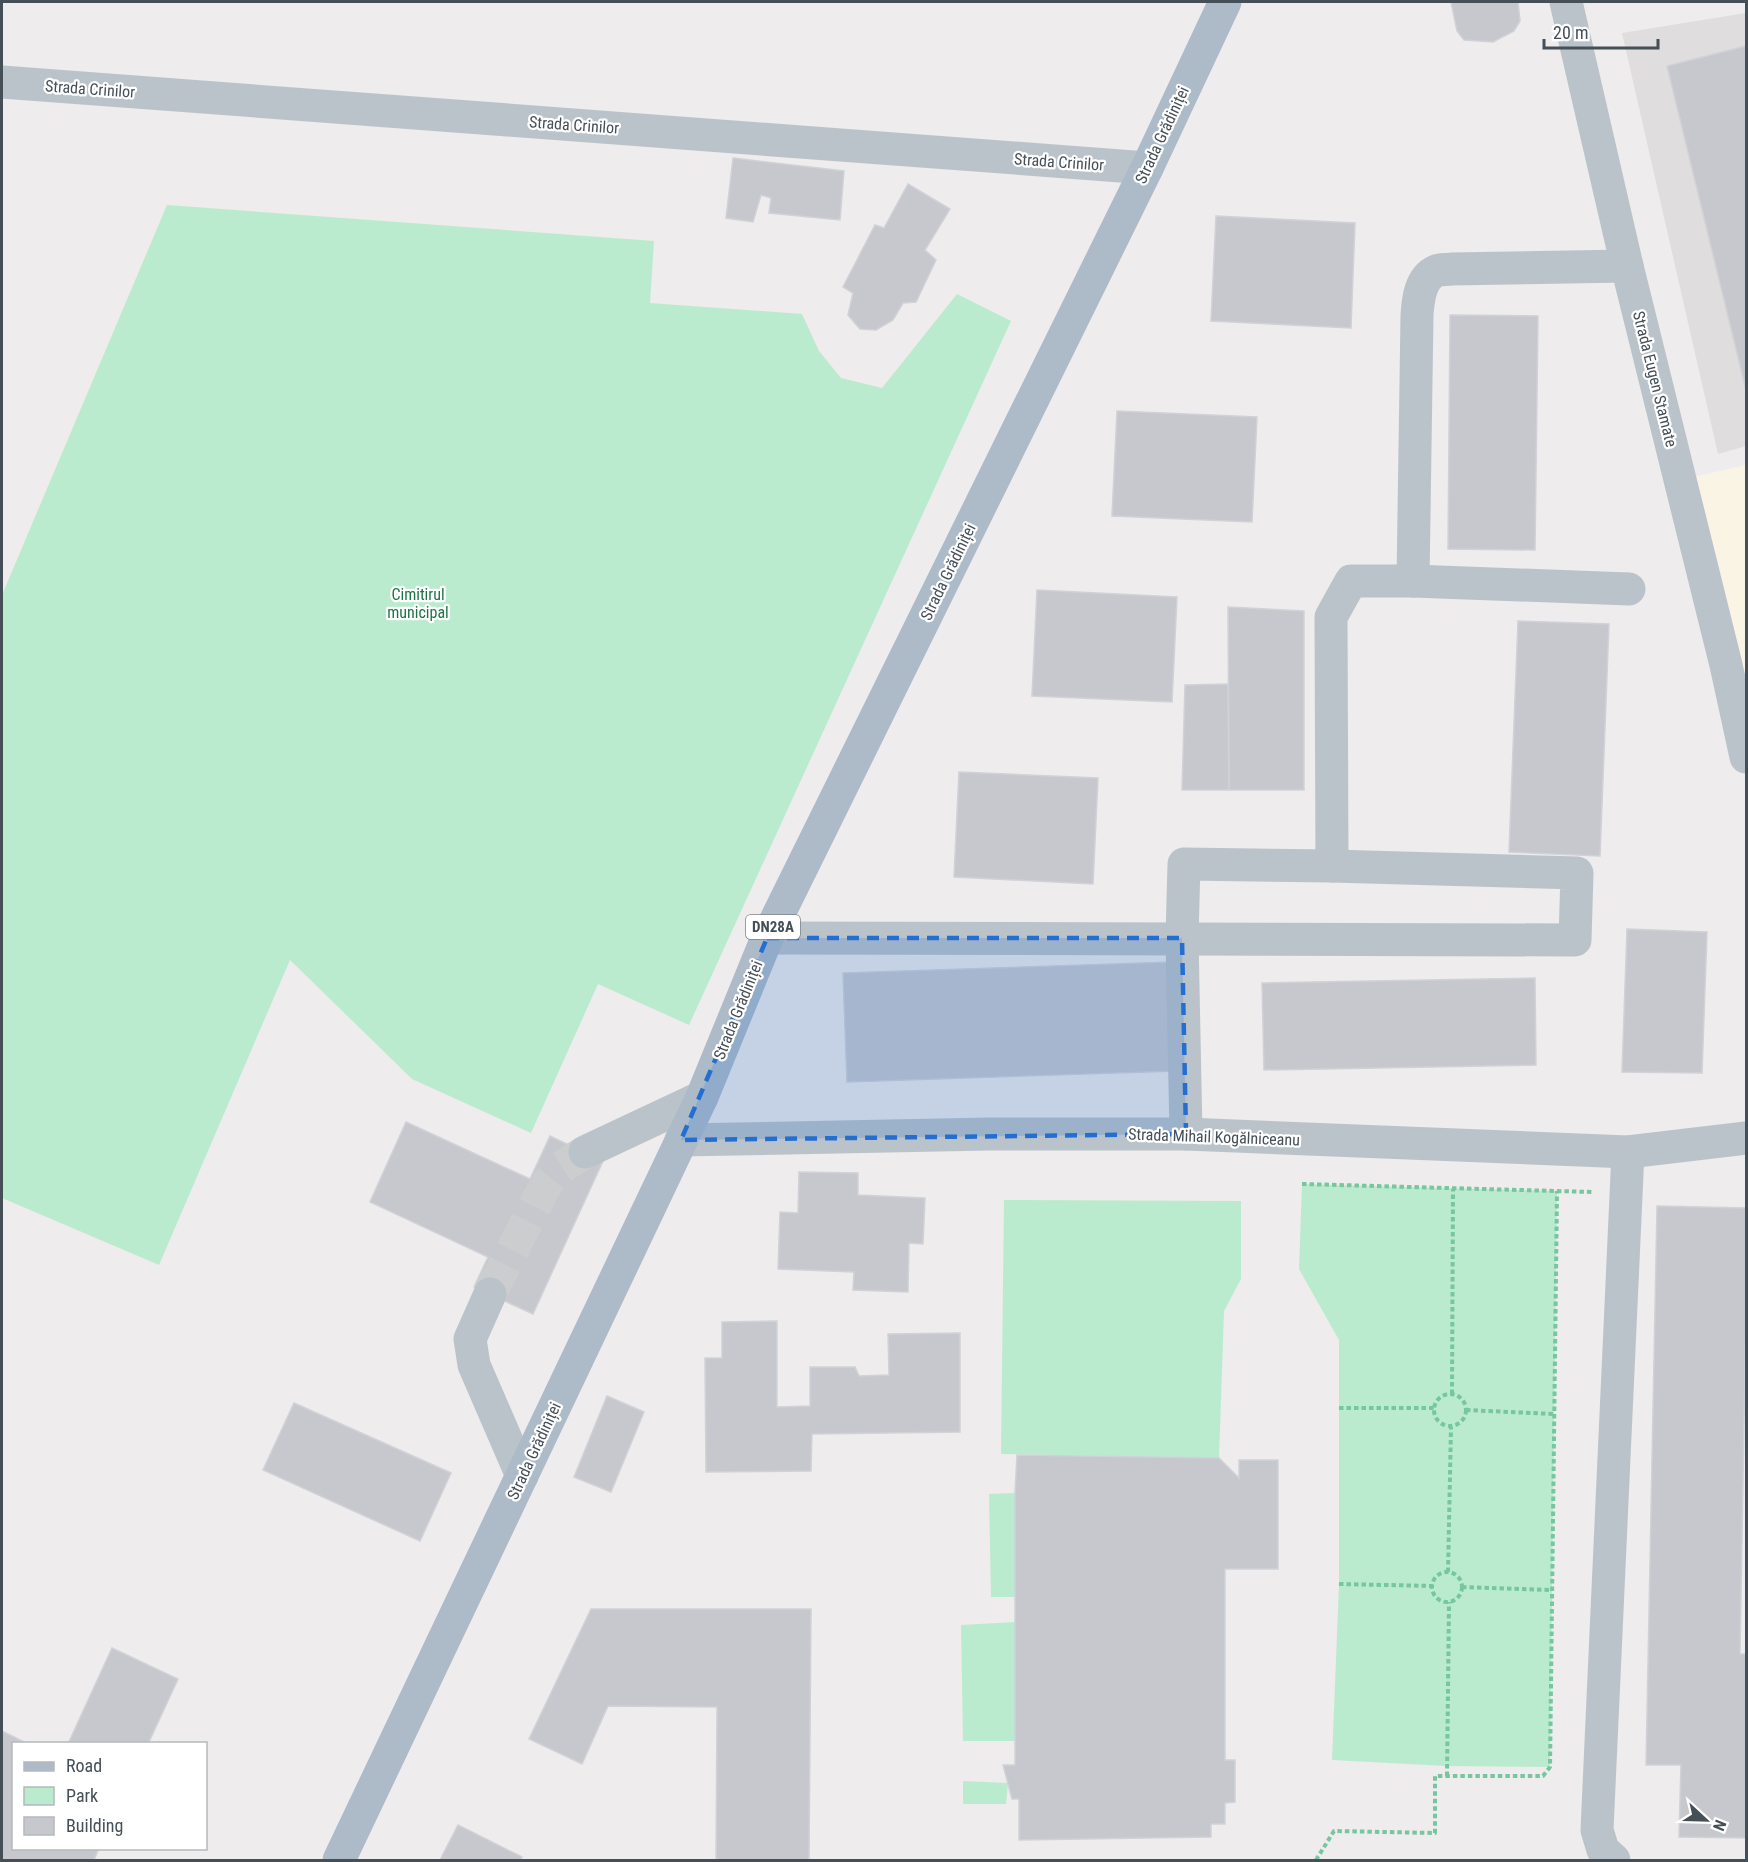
<svg xmlns="http://www.w3.org/2000/svg" width="1748" height="1862" viewBox="0 0 1748 1862" font-family="'Roboto Condensed',sans-serif">
	<style>
		.commercial { fill: #faf4e4 }
		.education { fill: #dfdddd }
		.green { fill: #bbebce }
		.building { fill: #c6c8ce; stroke: #d0d2d7; stroke-width: 1.5 }
		.lines { fill: none; stroke-linecap: round; stroke-linejoin: round }
		.minor-tunnel { stroke: #cccdce; stroke-width: 33; stroke-dasharray: 33 16; stroke-linecap: butt }
		.path { stroke: #76c69f; stroke-width: 4; stroke-dasharray: 4.5 3; stroke-linecap: butt }
		.minor { stroke: #bbc3ca; stroke-width: 33 }
		.major { stroke: #adbbc9; stroke-width: 33 }
		.marked { fill: #246ed0; fill-opacity: 0.2; stroke: #246ed0; stroke-width: 4.5; stroke-dasharray: 12 8; stroke-linejoin: round }
		.labels { text-anchor: middle; dominant-baseline: central; stroke-width: 4.5; stroke-linejoin: round; paint-order: stroke }
		.shield { fill: #fff; stroke: #7d848a; stroke-width: 1.5 }
		.shield-label { font-size: 15px; font-weight: bold; fill: #454f58 }
		.street-label { font-size: 16px; fill: #454f58; stroke: #fff }
		.park-label { font-size: 16px; fill: #1c7348; stroke: #fff }
	</style>
	<rect width="100%" height="100%" fill="#eeecec"/>
	<polygon class="commercial" points="1746,465 1746,704 1693,477"/>
	<polygon class="education" points="1746,13 1746,446 1718,454 1622,33"/>
	<g class="green">
		<polygon points="167,205 654,241 650,303 802,314 819,351 841,378 882,388 957,294 1011,321 689,1025 598,984 531,1133 412,1079 290,960 159,1265 2,1198 2,595"/>
		<polygon points="1302,1184 1557,1191 1550,1767 1446,1766 1332,1760 1339,1584 1339,1340 1299,1269"/>
		<polygon points="1004,1200 1241,1201 1241,1279 1224,1311 1219,1458 1001,1454"/>
		<polygon points="1015,1493 1015,1597 991,1597 989,1494"/>
		<polygon points="1015,1622 1015,1741 963,1741 961,1625"/>
		<polygon points="963,1781 1008,1783 1006,1804 963,1804"/>
	</g>
	<g class="building">
		<polygon points="1451,2 1518,2 1520,21 1514,31 1493,42 1464,40 1457,31"/>
		<polygon points="1746,46 1746,390 1667,66"/>
		<polygon points="733,158 844,171 840,220 769,213 771,198 761,195 753,222 726,218"/>
		<polygon points="908,184 950,209 925,250 936,260 916,302 903,303 893,320 876,330 860,329 848,315 853,293 843,287 875,225 884,228"/>
		<polygon points="1216,216 1355,223 1351,328 1211,321"/>
		<polygon points="1450,315 1538,316 1535,550 1448,549"/>
		<polygon points="1117,411 1257,417 1252,522 1112,516"/>
		<polygon points="1037,590 1177,597 1172,702 1032,696"/>
		<polygon points="1228,607 1304,611 1304,790 1229,790"/>
		<polygon points="1518,621 1609,624 1600,856 1509,852"/>
		<polygon points="1228,684 1229,790 1182,790 1185,685"/>
		<polygon points="959,772 1098,778 1093,884 954,877"/>
		<polygon points="1627,929 1707,932 1702,1073 1622,1072"/>
		<polygon points="1173,962 1176,1071 847,1082 843,973"/>
		<polygon points="1535,978 1536,1065 1264,1070 1262,983"/>
		<polygon points="406,1122 530,1179 550,1136 603,1161 533,1314 474,1287 488,1257 370,1202"/>
		<polygon points="799,1172 858,1173 858,1195 925,1198 923,1244 909,1243 908,1292 853,1290 854,1272 778,1269 780,1212 798,1213"/>
		<polygon points="1657,1206 1746,1208 1746,1310 1740,1654 1746,1654 1746,1838 1679,1837 1681,1765 1646,1765"/>
		<polygon points="777,1321 777,1407 810,1406 810,1367 855,1367 859,1376 889,1375 888,1334 960,1333 960,1432 812,1434 811,1471 706,1472 705,1358 722,1358 722,1322"/>
		<polygon points="607,1396 644,1412 611,1492 574,1477"/>
		<polygon points="294,1403 451,1473 420,1541 263,1470"/>
		<polygon points="1017,1455 1219,1458 1239,1478 1239,1460 1278,1460 1278,1569 1225,1569 1225,1760 1235,1760 1235,1802 1225,1803 1225,1824 1211,1824 1211,1837 1019,1840 1019,1799 1012,1799 1003,1765 1015,1765 1015,1493"/>
		<polygon points="591,1609 811,1609 809,1860 716,1860 717,1707 608,1706 582,1764 529,1739"/>
		<polygon points="112,1648 178,1679 148,1744 68,1744"/>
		<polygon points="2,1731 28,1744 14,1744 14,1848 99,1848 94,1860 2,1860"/>
		<polygon points="458,1825 522,1857 521,1860 440,1860"/>
	</g>
	<g class="lines">
		<polyline class="minor-tunnel" points="490,1294 545,1186 560,1168 585,1152"/>
		<g class="path">
			<polyline points="1302,1184 1592,1192"/>
			<circle cx="1450" cy="1410" r="16"/>
			<polyline points="1452,1394 1453,1189"/>
			<polyline points="1339,1408 1434,1408"/>
			<polyline points="1466,1410 1554,1414"/>
			<polyline points="1448,1572 1451,1427"/>
			<circle cx="1447" cy="1587" r="15"/>
			<polyline points="1339,1584 1433,1586"/>
			<polyline points="1462,1587 1551,1590"/>
			<polyline points="1447,1776 1449,1602"/>
			<polyline points="1316,1860 1334,1831 1435,1833 1435,1776 1543,1776 1550,1767 1557,1191"/>
		</g>
		<g class="minor">
			<polyline points="1566,2 1627,266 1726,665 1746,757"/>
			<polyline points="2,82 1147,168"/>
			<polyline points="1413,581 1629,589"/>
			<polyline points="767,938 1575,940 1577,873 1332,866"/>
			<path d="M 1186,1134 L 1182,938 L 1184,864 L 1332,866 L 1331,617 L 1351,581 L 1413,581 L 1417,315 C 1418,300 1420,278 1436,271 C 1440,269 1447,270 1451,269 L 1627,266"/>
			<polyline points="681,1140 990,1134 1186,1134 1628,1152 1746,1138"/>
			<polyline points="585,1152 702,1097"/>
			<polyline points="490,1294 470,1339 474,1365 522,1476"/>
			<polyline points="1614,1860 1603,1850 1597,1830 1628,1152"/>
		</g>
		<polyline class="major" points="339,1860 702,1097 767,938 1147,168 1225,2"/>
	</g>
	<path class="marked" d="M 767,938 L 1182,938 L 1186,1134 L 681,1140 Z"/>
	<g class="labels">
		<rect class="shield" x="746" y="915" width="54" height="24" rx="4.5"/>
		<g class="shield-label">
			<text x="773" y="927">DN28A</text>
		</g>
		<g class="street-label">
			<text transform="translate(90 89) rotate(4)">Strada Crinilor</text>
			<text transform="translate(574 125) rotate(4)">Strada Crinilor</text>
			<text transform="translate(1162 135) rotate(-65)">Strada Grădiniței</text>
			<text transform="translate(1059 162) rotate(4)">Strada Crinilor</text>
			<text transform="translate(1655 379) rotate(76)">Strada Eugen Stamate</text>
			<text transform="translate(948 572) rotate(-64)">Strada Grădiniței</text>
			<text transform="translate(738 1010) rotate(-68)">Strada Grădiniței</text>
			<text transform="translate(1214 1137) rotate(2)">Strada Mihail Kogălniceanu</text>
			<text transform="translate(534 1451) rotate(-65)">Strada Grădiniței</text>
		</g>
		<g class="park-label">
			<text x="418" y="594">Cimitirul<tspan x="418" dy="18">municipal</tspan></text>
		</g>
	</g>
	<rect width="1748" height="1862" fill="none" stroke="#454f58" stroke-width="6"/>
	<rect x="12" y="1742" width="195" height="108" fill="#ffffff" stroke="#b5b9bc" stroke-width="1.5"/>
	<rect x="24" y="1762" width="30" height="9" fill="#adbbc9" stroke="#b5b9bc" stroke-width="1.5"/>
	<text x="66" y="1772" font-size="18" fill="#454f58">Road</text>
	<rect x="24" y="1787" width="30" height="18" fill="#bbebce" stroke="#b5b9bc" stroke-width="1.5"/>
	<text x="66" y="1802" font-size="18" fill="#454f58">Park</text>
	<rect x="24" y="1817" width="30" height="18" fill="#c6c8ce" stroke="#b5b9bc" stroke-width="1.5"/>
	<text x="66" y="1832" font-size="18" fill="#454f58">Building</text>
	<g transform="translate(1706 1820) rotate(112)" stroke="#ffffff" stroke-width="4.5" paint-order="stroke">
	<path d="M0-4.5L10 22L0 15L-10 22Z" fill="#454f58"/>
	<text y="-9" font-size="16" font-weight="bold" text-anchor="middle" fill="#454f58">N</text>
	</g>
	<path d="M1544 39v9h114v-9" fill="none" stroke="#454f58" stroke-width="3"/>
	<text x="1553" y="39" font-size="18" fill="#454f58" stroke="#ffffff" stroke-width="4.5" paint-order="stroke">20 m</text>
</svg>
